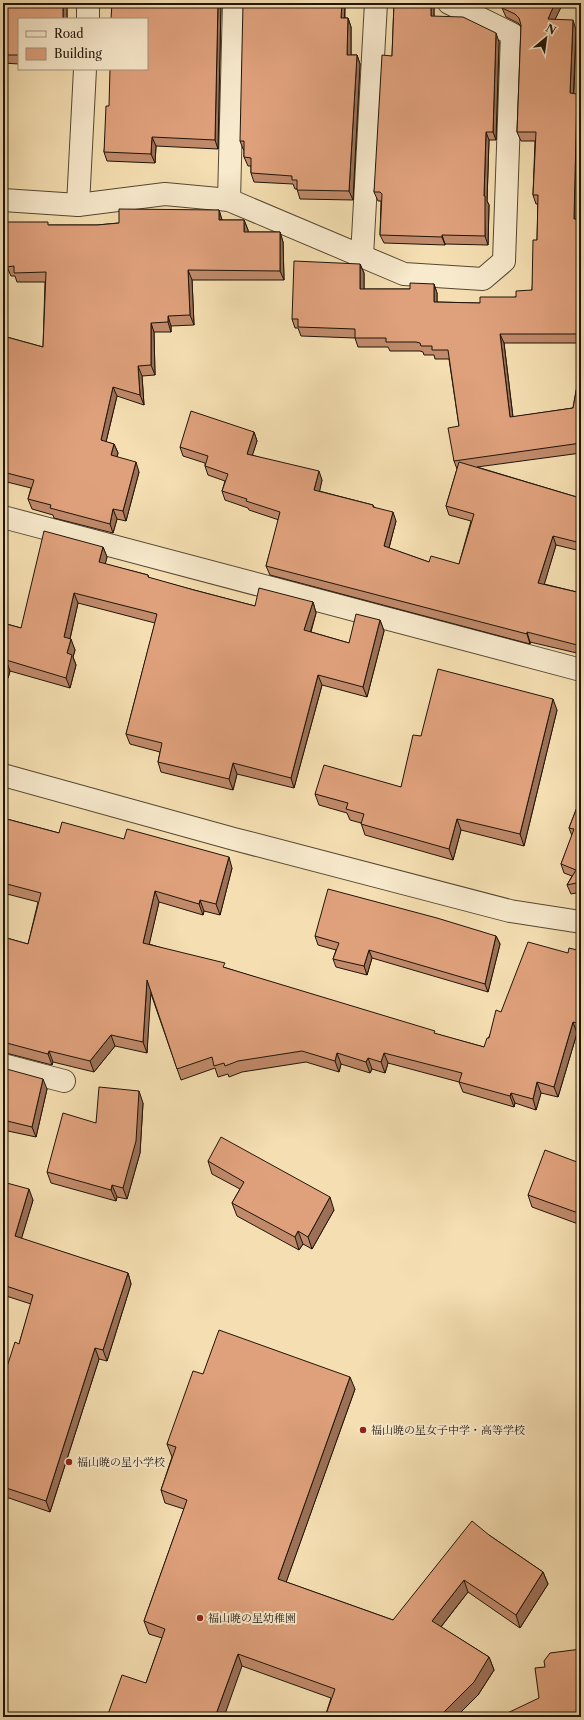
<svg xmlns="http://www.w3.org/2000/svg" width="584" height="1720" viewBox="0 0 584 1720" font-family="'Libre Caslon Text','Noto Serif JP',serif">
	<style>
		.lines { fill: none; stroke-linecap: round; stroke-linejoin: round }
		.minor-casing { stroke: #554732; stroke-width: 24 }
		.minor { stroke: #f8eacd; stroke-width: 22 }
		.wall { fill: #c08a6b; stroke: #201408 }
		.shaded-wall { fill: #9c7157; stroke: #201408 }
		.building { fill: #dfa17c; stroke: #201408 }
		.poi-dot { fill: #8f2418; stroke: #f8eacd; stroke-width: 1.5 }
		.labels { text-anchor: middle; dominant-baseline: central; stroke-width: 4; stroke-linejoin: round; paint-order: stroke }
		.poi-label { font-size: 11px; fill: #201408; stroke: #f8eacd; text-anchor: start }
	</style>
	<rect width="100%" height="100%" fill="#f5dfb2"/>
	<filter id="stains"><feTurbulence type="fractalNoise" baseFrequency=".005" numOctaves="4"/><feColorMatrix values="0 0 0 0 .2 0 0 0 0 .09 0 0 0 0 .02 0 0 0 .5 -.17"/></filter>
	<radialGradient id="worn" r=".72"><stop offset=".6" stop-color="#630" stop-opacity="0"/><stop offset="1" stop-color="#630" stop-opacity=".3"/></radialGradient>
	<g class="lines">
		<defs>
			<g id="minor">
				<polyline points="88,19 88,3"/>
				<polyline points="3,200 78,205 165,194 229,200 404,274 483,279 504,261 512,34 449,3"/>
				<polyline points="229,200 234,3"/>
				<polyline points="78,205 85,69"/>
				<polyline points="362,256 376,3"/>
				<polyline points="3,517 581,670"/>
				<polyline points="3,775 234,839 510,911 581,922"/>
				<polyline points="3,1065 64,1081"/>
			</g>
		</defs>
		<use href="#minor" class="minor-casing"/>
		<use href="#minor" class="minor"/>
	</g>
	<g class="wall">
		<polygon points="3,3 67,3 67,19 19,19 19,64 3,63"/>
		<polygon points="221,3 218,149 156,146 155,163 107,161 104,152 109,106"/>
		<polygon points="345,3 345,18 348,18 351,27 351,55 357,55 360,64 353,200 300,199 297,189 295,189 293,184 254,182 251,173 251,166 248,166 244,157 244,150 243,149 240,141"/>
		<polygon points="394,3 432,3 434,8 434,16 499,42 496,140 489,140 487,201 489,205 488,245 445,244 445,245 384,243 380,235 381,201 378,201 374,192 392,56"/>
		<polygon points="563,3 555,19 576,30 574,94 580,103 578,219 581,219 581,343 504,343 513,417 573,408 581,364 581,453 477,467 580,498 581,496 581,551 556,545 544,584 581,593 581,654 530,642 530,644 270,575 266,566 279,520 249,510 248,508 225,500 222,491 225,481 208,475 205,466 205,463 183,456 180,447 254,432 257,441 252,455 322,480 319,491 373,505 374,507 396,521 389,548 429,562 459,564 471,521 449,515 446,506 457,469 454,461 459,426 449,359 435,359 434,355 424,355 423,352 420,351 390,351 388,347 358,347 355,338 301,336 298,328 295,328 292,319 360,264 364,273 364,289 410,289 434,284 437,293 437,302 480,303 516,297 532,290 537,240 538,204 536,204 533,195 535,141 521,141 517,132 521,26 518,23 506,17 502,8"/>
		<polygon points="219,210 222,220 244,220 248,230 248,232 280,232 283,242 284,280 192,280 194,325 171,326 171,332 154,332 155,375 142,376 144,405 117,396 106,442 114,444 118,453 117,457 139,472 126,521 117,519 113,533 54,518 53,515 32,509 28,499 31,488 3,481 3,336 43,347 45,282 17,282 15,276 11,276 7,267 49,225 97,225 119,223"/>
		<polygon points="103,547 107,557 105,564 148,575 149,578 194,590 255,606 313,602 316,613 311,632 349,643 380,620 384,631 367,697 322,685 294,788 237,774 233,790 161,772 158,762 160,752 130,744 126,734 155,623 78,603 70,639 75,650 73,657 76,665 70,688 10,671 8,678 3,677 3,623 21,628"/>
		<polygon points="557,710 524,846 461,830 453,860 365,835 361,823 350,820 347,813 319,805 315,794 401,787 421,736"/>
		<polygon points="581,797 581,892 571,894 567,885 572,876 564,873 561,864 572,836 569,828"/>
		<polygon points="3,818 59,833 232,868 220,915 204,911 203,915 159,902 149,944 226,968 436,1034 484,1047 501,1012 568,953 581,951 581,1034 577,1033 558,1097 541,1093 536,1110 515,1103 514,1107 463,1092 459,1082 388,1063 385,1073 372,1069 370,1073 341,1064 339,1072 306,1062 242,1072 229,1077 228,1074 218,1077 215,1068 181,1080 150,991 147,1053 115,1046 94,1072 53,1062 52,1065 6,1053 3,1053 3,937 28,944 38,902 3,893"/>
		<polygon points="315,936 496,936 500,944 488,992 372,958 367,975 336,967 333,959 336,950 318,945"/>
		<polygon points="3,1068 47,1089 36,1137 3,1130"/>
		<polygon points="143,1103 140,1153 127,1199 117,1197 116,1201 51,1183 47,1172 96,1123"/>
		<polygon points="581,1150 581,1225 532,1207 528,1195 577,1162"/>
		<polygon points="208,1161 334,1210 312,1249 303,1244 299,1250 237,1216 232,1203 240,1189 212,1174"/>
		<polygon points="3,1182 33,1200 21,1239 128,1273 131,1284 107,1361 99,1359 50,1512 3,1496 3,1379 19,1344 31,1304 3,1295"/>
		<polygon points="203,1374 355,1389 286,1582 393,1620 489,1535 543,1572 548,1584 520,1628 468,1592 441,1627 489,1657 494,1670 478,1695 456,1717 325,1717 331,1698 242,1666 146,1683 162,1638 149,1634 144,1621 184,1509 165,1503 161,1490 172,1457 167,1444"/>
	</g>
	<g class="shaded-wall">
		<rect x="63" y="3" width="4" height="16"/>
		<polygon points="218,3 221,3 218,149 215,140"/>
		<polygon points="342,3 345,3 344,27 341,18"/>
		<polygon points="431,3 432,3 434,8 434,25 431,16"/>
		<polygon points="555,3 563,3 551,28 548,19"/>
		<polygon points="348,18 351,27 351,63 347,55"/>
		<polygon points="573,20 576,30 573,103 570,93"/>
		<polygon points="496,33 499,42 496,140 493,132"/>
		<polygon points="357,55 360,64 353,200 349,191"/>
		<polygon points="577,94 580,103 578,228 574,219"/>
		<polygon points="486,132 489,140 487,201 489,205 488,245 485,236 484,196"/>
		<polygon points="152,137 156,146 155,163 151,154"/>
		<polygon points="219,210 222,220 219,220"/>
		<polygon points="244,220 248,230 248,242 244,232"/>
		<polygon points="280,232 283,242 284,280 280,271"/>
		<polygon points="442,235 445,244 445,245 442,237"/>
		<polygon points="360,264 364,273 364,298 360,289"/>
		<polygon points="188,270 192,280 194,325 190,315"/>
		<polygon points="434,284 437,293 437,311 434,302"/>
		<polygon points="168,316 171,326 171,332 168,322"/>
		<polygon points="151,323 154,332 155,375 151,365"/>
		<polygon points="500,334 504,343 514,426 510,417"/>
		<polygon points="138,366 142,376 144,405 140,395"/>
		<polygon points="113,387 117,396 104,450 101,440"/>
		<polygon points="254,432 257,441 250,463 247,454"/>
		<polygon points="114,444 118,453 115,465 111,455"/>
		<polygon points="136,462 139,472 126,521 123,511"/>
		<polygon points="319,471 322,480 318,499 314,490"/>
		<polygon points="113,509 117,519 113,533 110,524"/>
		<polygon points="393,512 396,521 387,555 384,546"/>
		<polygon points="553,536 556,545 542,592 538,583"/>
		<polygon points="103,547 107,557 103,573 99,562"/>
		<polygon points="74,593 78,603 68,647 64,637"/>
		<polygon points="313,602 316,613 308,640 304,630"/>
		<polygon points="380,620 384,631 367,697 363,687"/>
		<polygon points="527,632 530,642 530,644 527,634"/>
		<polygon points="71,639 75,650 73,657 76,665 70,688 66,678 67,653"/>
		<polygon points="6,660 10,671 8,678 5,668"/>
		<polygon points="318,675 322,685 294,788 291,778"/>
		<polygon points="553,699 557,710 524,846 520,834"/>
		<polygon points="233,763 237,774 233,790 229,779"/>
		<polygon points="457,819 461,830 453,860 449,849"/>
		<polygon points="229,857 232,868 220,915 216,904"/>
		<polygon points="155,891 159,902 147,954 143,943"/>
		<polygon points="200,900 204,911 203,915 199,904"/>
		<polygon points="496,936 500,944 488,992 485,984"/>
		<polygon points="369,950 372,958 367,975 364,966"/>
		<polygon points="147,980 151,991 147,1053 143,1042"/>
		<polygon points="573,1022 577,1033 558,1097 554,1087"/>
		<polygon points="111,1035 115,1046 94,1072 90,1061"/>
		<polygon points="49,1051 53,1062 52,1065 48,1054"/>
		<polygon points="337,1053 341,1064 339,1072 335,1061"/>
		<polygon points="384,1053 388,1063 385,1073 381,1062"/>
		<polygon points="368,1058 372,1069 370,1073 366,1062"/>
		<polygon points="43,1079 47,1089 36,1137 32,1127"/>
		<polygon points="537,1082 541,1093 536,1110 533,1099"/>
		<polygon points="139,1091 143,1103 140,1153 127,1199 123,1188"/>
		<polygon points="511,1093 515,1103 514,1107 510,1096"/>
		<polygon points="112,1185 117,1197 116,1201 111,1190"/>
		<polygon points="29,1189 33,1200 19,1247 15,1236"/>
		<polygon points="330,1197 334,1210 312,1249 308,1237"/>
		<polygon points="298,1231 303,1244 299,1250 295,1237"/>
		<polygon points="128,1273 131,1284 107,1361 103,1350"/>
		<polygon points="95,1348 99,1359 50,1512 46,1501"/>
		<polygon points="350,1377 355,1389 283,1591 278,1579"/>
		<polygon points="543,1572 548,1584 520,1628 516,1615"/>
		<polygon points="464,1580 468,1592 436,1633 432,1621"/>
		<polygon points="238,1654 242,1666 224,1717 215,1717"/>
		<polygon points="489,1657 494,1670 478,1695 456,1717 439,1717"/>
		<polygon points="407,1712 409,1717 405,1717"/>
	</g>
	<g class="building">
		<polygon points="3,3 63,3 63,19 19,19 19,55 3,55"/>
		<polygon points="112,3 218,3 215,140 152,137 151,154 104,152 106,106 109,106 110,69 147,69 147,19 111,19"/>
		<polygon points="243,3 342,3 341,18 348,18 347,55 357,55 349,191 297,190 297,180 292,180 292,176 251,173 251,158 244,157 244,141 240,141"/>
		<polygon points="394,3 431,3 431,16 463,17 496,33 493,132 486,132 484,196 485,196 485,236 442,235 442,237 380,235 382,194 380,192 374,192 382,55 392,56"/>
		<polygon points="505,3 555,3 548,19 573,20 570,93 577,94 574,219 581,219 581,334 500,334 510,417 573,408 581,364 581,443 454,461 448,428 459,426 448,350 432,350 432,346 421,346 420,343 416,342 386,342 386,338 355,338 355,329 298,327 298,319 292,319 294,261 360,264 360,289 410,289 410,283 434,284 434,302 480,303 480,297 516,297 516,291 532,290 533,240 537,240 538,195 533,195 536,132 517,132 521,25 519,18 515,14 502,8"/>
		<polygon points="119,209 219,210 219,220 244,220 244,232 280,232 280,271 188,270 190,315 168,316 168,322 151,323 151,365 138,366 140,395 113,387 101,440 114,444 111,455 136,462 123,511 113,509 110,524 50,508 51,505 28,499 34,480 3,472 3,336 43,347 46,272 14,273 14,266 7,267 7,222 48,222 48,225 97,225 119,223"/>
		<polygon points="191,411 254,432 247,454 319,471 314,490 373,505 373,507 393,512 384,546 429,562 431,556 459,564 474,514 446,506 459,462 580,498 581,496 581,543 553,536 538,583 581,593 581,646 527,632 527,634 266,566 280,512 246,501 247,499 222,491 228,474 205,466 208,456 180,447"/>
		<polygon points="44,531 103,547 99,562 148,575 148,577 194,590 255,606 259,588 313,602 304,630 349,643 356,614 380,620 363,687 318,675 291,778 233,763 229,779 158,762 162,743 126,734 157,614 74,593 64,637 71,639 67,653 72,655 66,678 6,660 5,668 3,667 3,623 21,628"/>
		<polygon points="438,669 553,699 520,834 457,819 449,849 361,824 364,814 346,809 348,803 315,794 324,765 401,787 413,735 421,736"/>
		<polygon points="581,797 581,882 567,885 576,870 561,864 574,829 569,828"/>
		<polygon points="3,818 59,833 62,822 124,839 127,829 229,857 216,904 200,900 199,904 155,891 143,943 225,963 223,967 435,1031 434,1033 484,1047 487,1038 489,1038 496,1010 501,1012 528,942 568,953 569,948 581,951 581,1024 573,1022 554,1087 537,1082 533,1099 511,1093 510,1096 459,1082 462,1073 384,1053 381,1062 368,1058 366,1062 337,1053 335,1061 302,1051 238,1061 225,1066 224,1063 214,1066 212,1057 177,1069 147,980 143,1042 111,1035 90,1061 49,1051 48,1054 3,1042 3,937 28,944 41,893 3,883"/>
		<polygon points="328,889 437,918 496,936 485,984 369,950 364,966 333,959 339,943 315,936"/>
		<polygon points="3,1068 43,1079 32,1127 3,1120"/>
		<polygon points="99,1087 139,1091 136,1141 123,1188 112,1185 111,1190 47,1172 63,1113 96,1123"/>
		<polygon points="221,1137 330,1197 308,1237 298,1231 295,1237 232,1203 244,1182 208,1161"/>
		<polygon points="545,1150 577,1162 581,1150 581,1214 528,1195"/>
		<polygon points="3,1182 29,1189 15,1236 128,1273 103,1350 95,1348 46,1501 3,1487 3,1379 15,1342 19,1344 33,1295 3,1285"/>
		<polygon points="219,1330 350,1377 278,1579 393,1620 472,1521 489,1535 543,1572 516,1615 464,1580 432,1621 489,1657 474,1682 439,1717 412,1717 407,1712 405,1717 325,1717 335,1689 238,1654 215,1717 107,1717 122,1675 146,1683 165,1629 144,1621 187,1500 161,1490 176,1447 167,1444 193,1371 203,1374"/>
		<polygon points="581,1649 581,1717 499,1717 539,1698 535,1668 545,1667 544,1661 550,1653"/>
	</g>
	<g class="poi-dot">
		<circle cx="363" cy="1430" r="4"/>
		<circle cx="69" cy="1462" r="4"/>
		<circle cx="200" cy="1618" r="4"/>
	</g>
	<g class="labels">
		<g class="poi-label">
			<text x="371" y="1430">福山暁の星女子中学・高等学校</text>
			<text x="77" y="1462">福山暁の星小学校</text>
			<text x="208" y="1618">福山暁の星幼稚園</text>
		</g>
	</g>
	<rect width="584" height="1720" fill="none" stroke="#f5dfb2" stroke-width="16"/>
	<rect x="4" y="4" width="576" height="1712" fill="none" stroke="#201408" stroke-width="2"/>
	<rect x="8" y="8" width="568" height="1704" fill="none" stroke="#201408"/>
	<rect x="18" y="18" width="130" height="52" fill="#f8eacd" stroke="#a2947e"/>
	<rect x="26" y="31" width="20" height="6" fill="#f8eacd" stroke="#a2947e"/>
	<text x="54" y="38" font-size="12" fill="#201408">Road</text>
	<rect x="26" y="48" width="20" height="12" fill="#dfa17c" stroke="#a2947e"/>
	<text x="54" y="58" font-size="12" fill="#201408">Building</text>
	<g transform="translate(546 38) rotate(29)" stroke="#f8eacd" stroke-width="3" paint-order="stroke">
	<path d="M0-3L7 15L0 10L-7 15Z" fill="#201408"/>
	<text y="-6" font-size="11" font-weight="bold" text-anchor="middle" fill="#201408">N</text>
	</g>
	<rect width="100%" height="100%" filter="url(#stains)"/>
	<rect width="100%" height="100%" fill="url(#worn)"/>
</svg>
